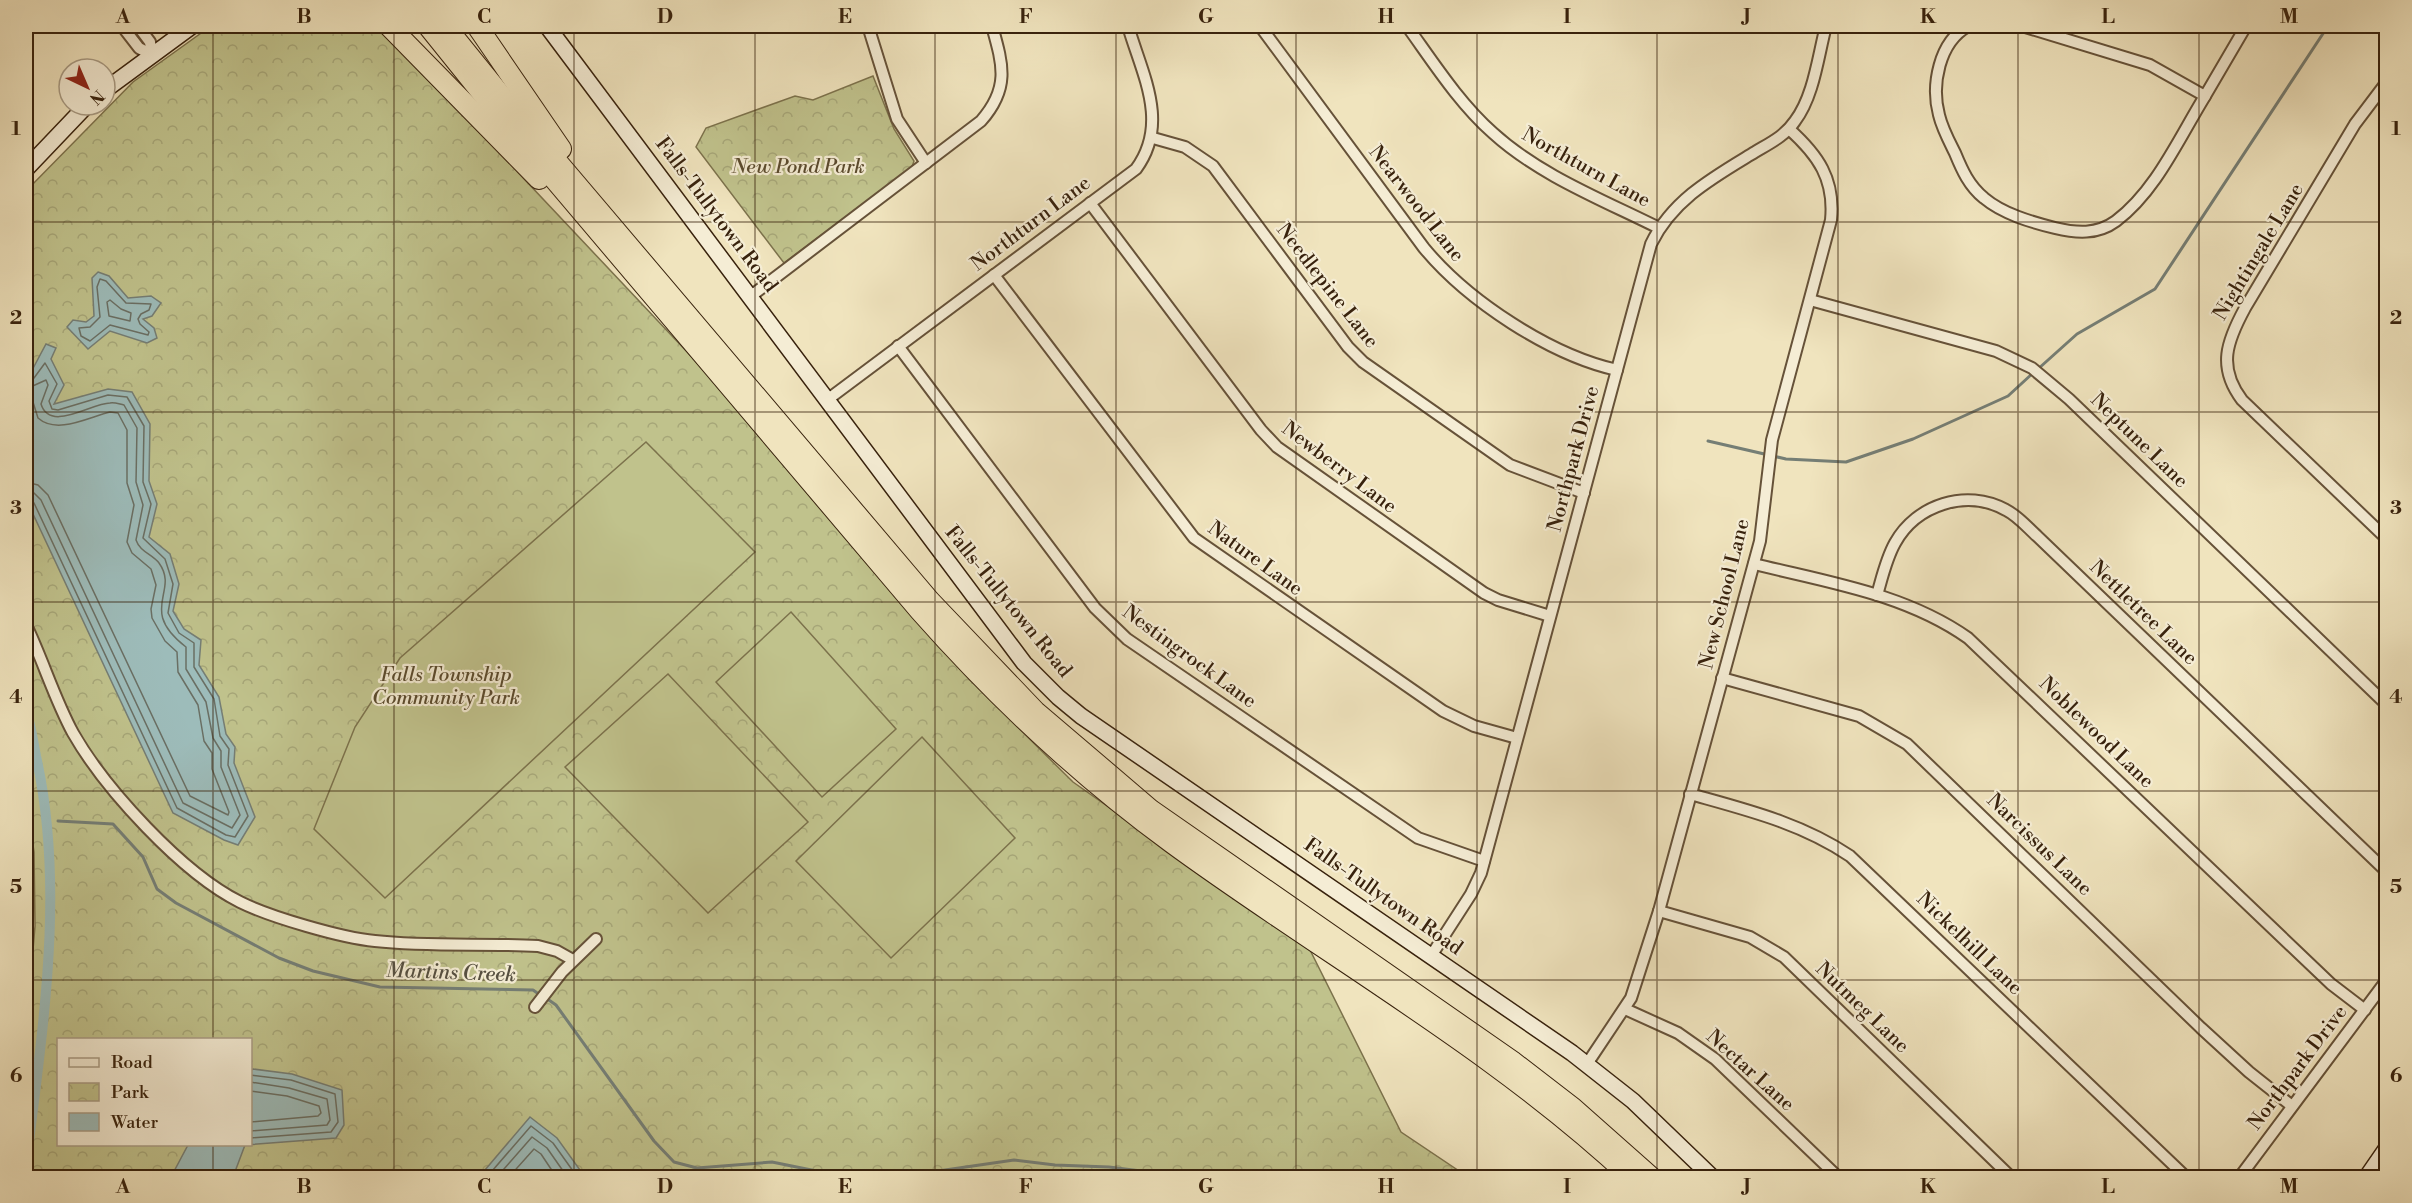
<svg xmlns="http://www.w3.org/2000/svg" width="2412" height="1203" viewBox="0 0 2412 1203" font-family="'Libre Bodoni',serif">
	<style>
		.park { fill: url(#park-crowns); stroke: #7c724c; stroke-width: 1.5; fill-rule: evenodd }
		.pitch { fill: #c0c28c; stroke: #7c724c; stroke-width: 1.5 }
		.water { fill: #9dbcba; stroke: #757e75; stroke-width: 1.5 }
		.lines { fill: none; stroke-linecap: round; stroke-linejoin: round }
		.shore { stroke: #6a6f64; stroke-width: 1.5 }
		.stream { stroke: #757e75; stroke-width: 3 }
		.canal { stroke: #9dbcba; stroke-width: 10 }
		.street-casing { stroke: #665239; stroke-width: 14 }
		.secondary-casing { stroke: #38220d; stroke-width: 18 }
		.highway-casing { stroke: #38220d; stroke-width: 22 }
		.street { stroke: #f5edd5; stroke-width: 10 }
		.secondary { stroke: #f5edd5; stroke-width: 15 }
		.highway { stroke: #f0e4be; stroke-width: 20 }
		.grid { fill: none; stroke: #38220d; stroke-width: 1.5; stroke-opacity: 0.55 }
		.labels { text-anchor: middle; dominant-baseline: central; stroke-width: 4.5; stroke-linejoin: round; paint-order: stroke }
		.park-label { font-size: 20px; font-style: italic; fill: #5a4a2d; stroke: #f5edd5 }
		.street-label { font-size: 20px; fill: #38220d; stroke: #f5edd5 }
		.water-label { font-size: 21px; font-style: italic; fill: #565041; stroke: #f5edd5 }
		.neatline { fill: none; stroke: #38220d; stroke-width: 2 }
		.grid-label { font-size: 20px; text-anchor: middle; font-weight: bold; fill: #38220d }
	</style>
	<defs>
		<pattern id="park-crowns" width="20" height="18" patternUnits="userSpaceOnUse" patternTransform="scale(1.5)"><rect width="20" height="18" fill="#c0c28c"/><path d="M2 6a3 3 0 1 1 6 0M12 15a3 3 0 1 1 6 0" fill="none" stroke="#a6a678"/></pattern>
	</defs>
	<rect width="100%" height="100%" fill="#f0e4be"/>
	<filter id="stains"><feTurbulence type="fractalNoise" baseFrequency=".00333" numOctaves="4"/><feColorMatrix values="0 0 0 0 .2 0 0 0 0 .09 0 0 0 0 .02 0 0 0 .5 -.17"/></filter>
	<radialGradient id="worn" r=".72"><stop offset=".6" stop-color="#630" stop-opacity="0"/><stop offset="1" stop-color="#630" stop-opacity=".3"/></radialGradient>
	<g class="park">
		<path d="M 211,26 L 380,26 L 722,389 L 969,679 L 1073,782 L 1309,948 L 1401,1132 L 1468,1177 L 26,1178 L 26,1032 L 35,926 L 34,852 L 26,797 L 26,191 L 133,82 ZM 58,1040 L 250,1040 L 250,1144 L 58,1144 Z"/>
		<polygon points="873,76 894,129 914,161 912,167 784,263 696,147 706,128 795,96 813,100"/>
	</g>
	<g class="pitch">
		<polygon points="646,442 755,552 385,898 314,829 355,727 400,658"/>
		<polygon points="791,612 896,729 822,797 716,682"/>
		<polygon points="668,674 808,822 708,913 565,767"/>
		<polygon points="922,737 1015,838 891,958 796,861"/>
	</g>
	<g class="water">
		<polygon points="98,272 109,276 128,298 151,296 161,303 152,316 143,319 154,328 157,338 147,343 110,331 88,349 67,327 73,320 86,322 94,316 92,278"/>
		<polygon points="46,344 56,348 51,359 64,385 54,404 108,389 132,392 150,424 149,481 157,504 149,537 170,554 179,584 173,611 184,629 201,640 199,665 219,697 226,734 235,747 234,763 255,817 238,845 224,840 173,813 26,499 26,376 30,374"/>
		<polygon points="253,1069 292,1074 342,1090 344,1125 336,1138 245,1145 233,1177 171,1177 188,1145 250,1144 250,1071"/>
		<polygon points="530,1117 557,1138 585,1177 479,1177"/>
	</g>
	<g class="lines">
		<g class="shore">
			<polygon points="100,279 106,281 126,303 151,304 149,310 141,314 138,319 140,324 149,332 148,335 110,325 90,341 81,336 79,328 90,327 100,317 97,287"/>
			<polygon points="110,300 121,309 131,313 130,321 109,316 107,302"/>
			<polyline points="26,381 34,378 45,363 57,384 49,401 52,409 58,410 108,395 127,397 144,426 143,482 151,504 143,538 165,559 173,584 168,613 179,633 194,643 194,667 214,699 220,736 229,749 228,765 248,816 235,837 226,835 177,808 34,503 26,499"/>
			<path d="M 26,389 L 46,380 L 48,385 L 41,404 C 50,433 91,403 110,403 C 114,402 119,404 124,405 L 137,428 L 136,482 L 143,505 L 136,540 C 140,552 152,554 159,563 C 180,592 137,609 186,647 L 186,669 L 206,702 L 213,738 L 221,751 L 221,767 L 240,815 L 232,828 L 183,803 L 41,500 L 34,493 L 26,491"/>
			<path d="M 26,398 L 32,399 L 38,418 C 57,435 89,417 110,412 L 118,413 L 127,430 L 127,483 L 134,505 L 127,542 L 132,553 L 151,569 L 156,585 L 151,609 L 152,618 L 165,641 L 177,652 L 178,672 L 198,705 L 204,741 L 212,753 L 212,769 L 229,812 L 228,815 L 190,796 L 48,495 L 38,485 L 26,482"/>
			<polyline points="250,1075 291,1080 335,1094 338,1122 331,1132 250,1138"/>
			<polyline points="250,1082 289,1088 327,1099 330,1120 327,1125 250,1131"/>
			<polyline points="250,1091 287,1096 319,1106 321,1113 318,1116 250,1122"/>
			<polyline points="486,1178 531,1126 553,1143 578,1178"/>
			<polyline points="496,1178 532,1137 547,1148 568,1178"/>
			<polyline points="508,1178 534,1149 541,1154 557,1178"/>
		</g>
		<g class="stream">
			<polyline points="2038,369 2077,334 2155,289 2328,26"/>
			<polyline points="1708,441 1786,459 1846,462 1913,439 2008,396 2033,373"/>
			<polyline points="58,821 113,824 143,857 157,889 176,903 279,958 313,971 380,987 533,990 540,995"/>
			<polyline points="546,998 556,1005 654,1141 674,1162 697,1168 772,1162 851,1178"/>
			<polyline points="890,1178 1014,1160 1055,1165 1109,1167 1197,1178"/>
		</g>
		<path class="canal" d="M 26,711 C 31,725 33,741 36,756 C 66,890 42,1031 26,1166"/>
		<defs>
			<g id="street">
				<polyline points="122,26 139,48 152,55"/>
				<polyline points="138,26 150,42 152,55"/>
				<polyline points="868,26 897,119 926,163"/>
				<path d="M 1260,26 L 1424,248 C 1468,301 1550,355 1617,370"/>
				<path d="M 1407,26 C 1433,62 1459,103 1493,133 C 1539,175 1603,200 1659,228"/>
				<path d="M 1968,26 C 1939,42 1931,85 1939,115 C 1942,128 1949,141 1955,153 C 1962,170 1969,186 1984,198 C 2003,214 2031,222 2055,228 C 2076,233 2097,235 2116,221 C 2156,191 2179,138 2205,96 L 2150,65 L 2022,26"/>
				<path d="M 2386,83 L 2355,124 L 2245,308 C 2227,341 2217,367 2242,400 L 2386,538"/>
				<polyline points="2205,96 2246,26"/>
				<polyline points="1153,138 1185,147 1213,166 1348,347 1363,362 1510,465 1584,493"/>
				<polyline points="1090,203 1261,430 1277,447 1484,593 1498,600 1550,616"/>
				<polyline points="994,275 1194,538 1443,711 1474,726 1517,738"/>
				<path d="M 751,296 L 981,121 C 1010,88 1003,65 992,26"/>
				<polyline points="1810,300 1996,351 2032,368 2069,399 2386,704"/>
				<polyline points="898,346 1095,608 1127,639 1418,838 1484,861"/>
				<path d="M 827,400 L 1136,169 C 1170,123 1142,74 1128,26"/>
				<path d="M 1754,564 C 1827,582 1906,594 1968,638 L 2331,984 L 2365,1010"/>
				<path d="M 1877,595 C 1882,578 1886,559 1895,543 C 1916,505 1966,488 2006,510 C 2018,516 2027,527 2037,536 L 2386,871"/>
				<path d="M 26,625 C 43,660 54,698 73,733 C 105,789 182,873 240,902 C 270,917 342,938 375,941 C 429,947 484,943 538,946 L 557,951 L 573,960"/>
				<polyline points="1722,678 1859,716 1907,744 2201,1028 2249,1072 2292,1106"/>
				<path d="M 1690,794 C 1747,810 1801,823 1850,856 L 2187,1178"/>
				<polyline points="1659,911 1750,937 1784,957 2012,1178"/>
				<path d="M 1431,956 L 1471,894 L 1481,873 L 1651,244 C 1673,199 1714,177 1755,152 C 1770,143 1785,136 1795,121 C 1814,96 1818,56 1826,26"/>
				<polyline points="535,1007 562,972 596,939"/>
				<polyline points="1625,1009 1678,1033 1715,1059 1839,1178"/>
				<path d="M 1587,1064 L 1631,998 L 1659,911 L 1760,541 L 1772,440 L 1831,220 C 1835,179 1818,155 1789,129"/>
				<polyline points="2239,1178 2386,981"/>
			</g>
			<g id="secondary">
				<polyline points="547,26 1024,663 1058,697 1081,716 1572,1053 1633,1101 1713,1178"/>
				<polyline points="105,90 192,26"/>
				<polyline points="26,169 87,105"/>
				<polyline points="2366,1178 2386,1149"/>
			</g>
			<g id="highway">
				<polyline points="389,26 539,179"/>
				<path d="M 428,26 L 494,108 L 920,611 C 996,697 1079,775 1172,843 C 1325,955 1493,1048 1632,1178"/>
				<polyline points="445,26 504,99 930,601 1035,711 1151,810 1512,1061 1573,1108 1652,1178"/>
				<polyline points="477,26 561,149"/>
			</g>
		</defs>
		<use href="#street" class="street-casing"/>
		<use href="#secondary" class="secondary-casing"/>
		<use href="#highway" class="highway-casing"/>
		<use href="#street" class="street"/>
		<use href="#secondary" class="secondary"/>
		<use href="#highway" class="highway"/>
	</g>
	<path class="grid" d="M 213,26 L 213,1040M 394,26 L 394,1178M 574,26 L 574,1178M 755,26 L 755,1178M 935,26 L 935,1178M 1116,26 L 1116,1178M 1296,26 L 1296,1178M 1477,26 L 1477,1178M 1657,26 L 1657,1178M 1838,26 L 1838,1178M 2018,26 L 2018,1178M 2199,26 L 2199,1178M 26,222 L 2386,222M 26,412 L 2386,412M 26,602 L 2386,602M 26,791 L 2386,791M 26,980 L 2386,980M 213,1144 L 213,1178"/>
	<g class="labels">
		<g class="park-label">
			<text x="798" y="167">New Pond Park</text>
			<text x="446" y="675">Falls Township<tspan x="446" dy="23">Community Park</tspan></text>
		</g>
		<g class="street-label">
			<text transform="translate(1586 168) rotate(29)">Northturn Lane</text>
			<text transform="translate(1416 204) rotate(52)">Nearwood Lane</text>
			<text transform="translate(716 215) rotate(53)">Falls-Tullytown Road</text>
			<text transform="translate(1031 224) rotate(-37)">Northturn Lane</text>
			<text transform="translate(2259 252) rotate(-59)">Nightingale Lane</text>
			<text transform="translate(1327 286) rotate(52)">Needlepine Lane</text>
			<text transform="translate(2139 441) rotate(44)">Neptune Lane</text>
			<text transform="translate(1574 459) rotate(-75)">Northpark Drive</text>
			<text transform="translate(1339 468) rotate(37)">Newberry Lane</text>
			<text transform="translate(1255 559) rotate(36)">Nature Lane</text>
			<text transform="translate(1725 594) rotate(-76)">New School Lane</text>
			<text transform="translate(1008 602) rotate(51)">Falls-Tullytown Road</text>
			<text transform="translate(2143 613) rotate(44)">Nettletree Lane</text>
			<text transform="translate(1189 657) rotate(36)">Nestingrock Lane</text>
			<text transform="translate(2096 733) rotate(44)">Noblewood Lane</text>
			<text transform="translate(2039 845) rotate(44)">Narcissus Lane</text>
			<text transform="translate(1383 897) rotate(35)">Falls-Tullytown Road</text>
			<text transform="translate(1969 944) rotate(44)">Nickelhill Lane</text>
			<text transform="translate(1862 1008) rotate(44)">Nutmeg Lane</text>
			<text transform="translate(2298 1068) rotate(-53)">Northpark Drive</text>
			<text transform="translate(1750 1071) rotate(42)">Nectar Lane</text>
		</g>
		<g class="water-label">
			<text transform="translate(451 973) rotate(2)">Martins Creek</text>
		</g>
	</g>
	<rect width="2412" height="1203" fill="none" stroke="#f0e4be" stroke-width="66"/>
	<rect x="57" y="1038" width="195" height="108" fill="#f5edd5" stroke="#a99c85" stroke-width="1.5"/>
	<rect x="69" y="1058" width="30" height="9" fill="#f5edd5" stroke="#a99c85" stroke-width="1.5"/>
	<text x="111" y="1068" font-size="18" fill="#38220d">Road</text>
	<rect x="69" y="1083" width="30" height="18" fill="url(#park-crowns)" stroke="#a99c85" stroke-width="1.5"/>
	<text x="111" y="1098" font-size="18" fill="#38220d">Park</text>
	<rect x="69" y="1113" width="30" height="18" fill="#9dbcba" stroke="#a99c85" stroke-width="1.5"/>
	<text x="111" y="1128" font-size="18" fill="#38220d">Water</text>
	<g transform="translate(87 87) rotate(136)"><circle r="28" fill="#f5edd5" stroke="#a99c85" stroke-width="1.5"/>
	<path d="M0-4.5L10 22L0 15L-10 22Z" fill="#8f2418"/>
	<text y="-9" font-size="16" font-weight="bold" text-anchor="middle" fill="#38220d">N</text>
	</g>
	<rect x="33" y="33" width="2346" height="1137" class="neatline"/>
	<g class="grid-label">
		<text x="123" y="23">A</text>
		<text x="304" y="23">B</text>
		<text x="484" y="23">C</text>
		<text x="665" y="23">D</text>
		<text x="845" y="23">E</text>
		<text x="1026" y="23">F</text>
		<text x="1206" y="23">G</text>
		<text x="1386" y="23">H</text>
		<text x="1567" y="23">I</text>
		<text x="1747" y="23">J</text>
		<text x="1928" y="23">K</text>
		<text x="2108" y="23">L</text>
		<text x="2289" y="23">M</text>
		<text x="16" y="135">1</text>
		<text x="2396" y="135">1</text>
		<text x="16" y="324">2</text>
		<text x="2396" y="324">2</text>
		<text x="16" y="514">3</text>
		<text x="2396" y="514">3</text>
		<text x="16" y="703">4</text>
		<text x="2396" y="703">4</text>
		<text x="16" y="893">5</text>
		<text x="2396" y="893">5</text>
		<text x="16" y="1082">6</text>
		<text x="2396" y="1082">6</text>
		<text x="123" y="1193">A</text>
		<text x="304" y="1193">B</text>
		<text x="484" y="1193">C</text>
		<text x="665" y="1193">D</text>
		<text x="845" y="1193">E</text>
		<text x="1026" y="1193">F</text>
		<text x="1206" y="1193">G</text>
		<text x="1386" y="1193">H</text>
		<text x="1567" y="1193">I</text>
		<text x="1747" y="1193">J</text>
		<text x="1928" y="1193">K</text>
		<text x="2108" y="1193">L</text>
		<text x="2289" y="1193">M</text>
	</g>
	<rect width="100%" height="100%" filter="url(#stains)"/>
	<rect width="100%" height="100%" fill="url(#worn)"/>
</svg>
